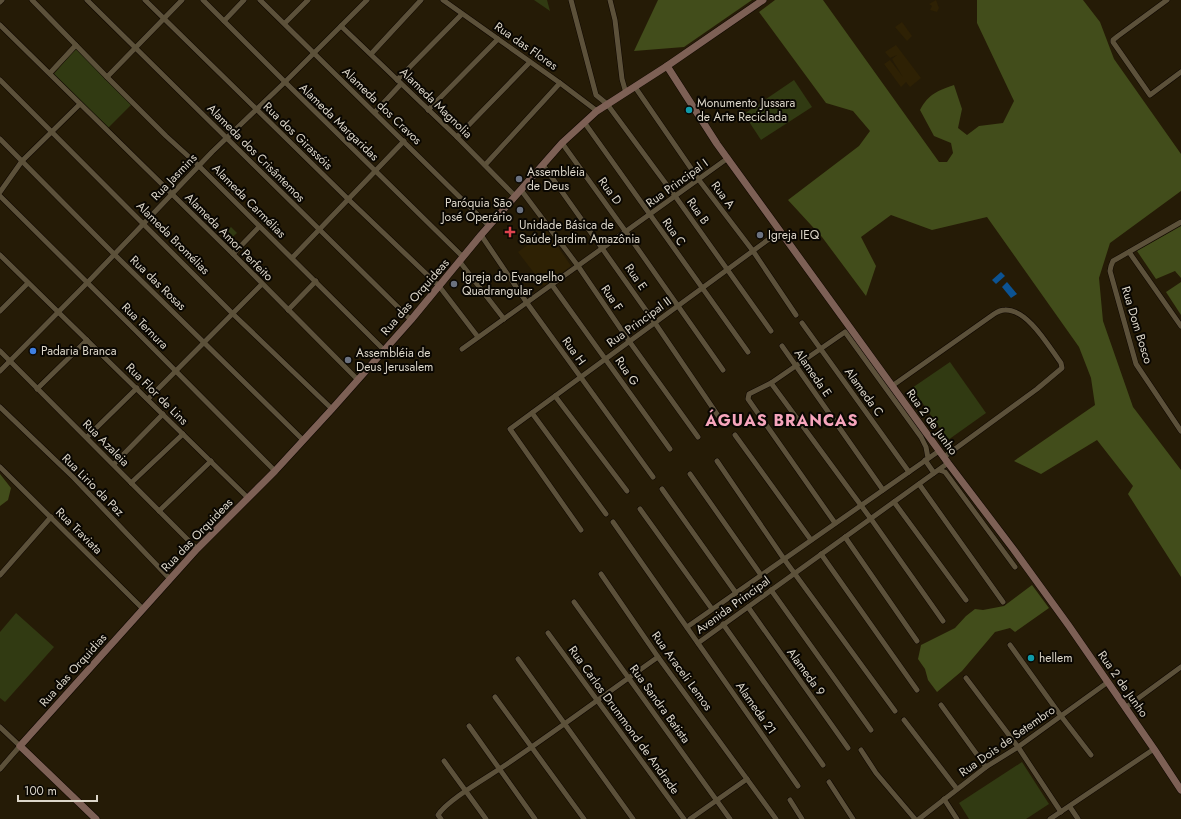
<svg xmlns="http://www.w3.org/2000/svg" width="1181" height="819" viewBox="0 0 1181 819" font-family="Jost,sans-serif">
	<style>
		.built { fill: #2e2104 }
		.green { fill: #313a12 }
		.forest { fill: #424d1b }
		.water { fill: #0c5392 }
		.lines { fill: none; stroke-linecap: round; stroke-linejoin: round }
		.street-casing { stroke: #0e0600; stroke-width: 6 }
		.secondary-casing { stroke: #0e0600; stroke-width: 8 }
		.street { stroke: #5c513a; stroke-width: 5 }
		.secondary { stroke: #7d6055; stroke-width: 7 }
		.culture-dot { fill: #0f9aa8; stroke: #0a0702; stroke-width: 1.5 }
		.worship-dot { fill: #6b7280; stroke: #0a0702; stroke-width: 1.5 }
		.health-dot { fill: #e0444e; stroke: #0a0702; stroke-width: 1.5 }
		.shop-dot { fill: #3f7fe0; stroke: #0a0702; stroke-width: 1.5 }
		.labels { text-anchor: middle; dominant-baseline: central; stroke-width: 4; stroke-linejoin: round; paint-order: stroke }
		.street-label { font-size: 12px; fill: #dcd6c9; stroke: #0a0702 }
		.poi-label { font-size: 12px; fill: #dcd6c9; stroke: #0a0702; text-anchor: start }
		.district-label { font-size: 16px; font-weight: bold; letter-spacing: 1px; fill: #f6a5bc; stroke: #0a0702 }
	</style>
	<rect width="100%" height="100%" fill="#251b06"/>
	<g class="built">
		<polygon points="936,0 939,8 937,12 930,10 932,6 929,4"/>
		<polygon points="902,22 912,36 907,41 895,27"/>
		<polygon points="896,45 921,78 910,87 906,82 901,87 884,64 890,60 903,77 892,59 897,55 890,58 885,52"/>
		<polygon points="547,231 571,266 544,286 518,252"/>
	</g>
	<g class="green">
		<polygon points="534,0 547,0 550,11"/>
		<polygon points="76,48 132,104 108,128 53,75"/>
		<polygon points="794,80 812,107 761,140 744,114"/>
		<polygon points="231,227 237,233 227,242 221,237"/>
		<polygon points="950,362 986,413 948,440 912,388"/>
		<polygon points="16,613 54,647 5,702 0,698 0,632"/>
		<polygon points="1022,762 1049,804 1026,819 969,819 959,803"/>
	</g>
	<g class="forest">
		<polygon points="658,0 752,0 684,47 634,51"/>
		<path d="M 775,0 L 823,0 L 939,162 L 947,162 L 953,153 L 951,143 L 934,136 L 920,110 C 929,93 938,91 954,85 L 962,109 L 958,128 L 967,135 L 979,126 L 1003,123 L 1014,101 L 977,23 L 977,0 L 1083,0 L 1100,22 L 1114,59 L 1181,154 L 1181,191 L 1110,243 L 1099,278 L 1103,321 L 1133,407 L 1181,470 L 1181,577 L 1128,494 L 1133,486 L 1097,440 L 1041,474 L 1014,461 L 1095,405 L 1091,378 L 1079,347 L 987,217 L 932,230 L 891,215 L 861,237 L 876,266 L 866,296 L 822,237 L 788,200 L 859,146 L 870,131 L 853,111 L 826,103 L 759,12 Z"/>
		<polygon points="1181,226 1181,278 1175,271 1156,279 1137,251"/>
		<polygon points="1181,282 1181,315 1166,292"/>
		<polygon points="0,474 11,488 8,500 0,506"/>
		<polygon points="1032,585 1049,608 1015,632 1010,628 995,632 962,671 937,692 928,680 925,669 918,659 921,645 955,628 966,616 975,609 983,610 1004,606"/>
	</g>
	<g class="water">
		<polygon points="1001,272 1005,276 996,284 992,280"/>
		<polygon points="1007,282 1017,294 1011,298 1002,287"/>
	</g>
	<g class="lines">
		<defs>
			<g id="street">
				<polyline points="32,0 107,77 166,136 199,166 384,350"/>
				<polyline points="87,0 411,320"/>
				<polyline points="145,0 349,200 439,286 478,337"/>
				<polyline points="203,0 285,82 463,257"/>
				<polyline points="260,0 489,226"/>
				<polyline points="443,0 560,83 597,111"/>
				<polyline points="571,0 596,95 607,104 675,196 771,331"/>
				<polyline points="610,0 615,20 622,79 626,93"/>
				<polyline points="1167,0 1118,36 1113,40 1113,42 1150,95 1181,72"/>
				<polyline points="0,2 2,0"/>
				<polyline points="224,21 244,0"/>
				<polyline points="285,23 308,0"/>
				<polyline points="0,25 233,254 358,380"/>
				<polyline points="341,26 457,137 515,196"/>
				<polyline points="371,54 421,0"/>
				<polyline points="50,73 76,45"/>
				<polyline points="107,77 182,0"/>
				<polyline points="0,80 233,314 332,409"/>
				<polyline points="397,80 462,14"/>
				<polyline points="635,87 699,180 753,251 796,315"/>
				<polyline points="428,110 498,39"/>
				<polyline points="375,112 401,84"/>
				<polyline points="584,122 748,352"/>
				<polyline points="457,137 530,62"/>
				<polyline points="0,139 114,254 303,440"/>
				<polyline points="562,143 626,232 723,370"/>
				<polyline points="485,165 560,83"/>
				<polyline points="543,165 655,323 723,423"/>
				<polyline points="521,190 578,266 629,341 698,437"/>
				<polyline points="0,192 22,161 80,104"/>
				<polyline points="0,196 135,330 275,471"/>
				<polyline points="1181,222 1113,261 1111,266 1110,271 1136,364 1181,431"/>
				<polyline points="481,235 527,303 653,477"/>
				<polyline points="1129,252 1181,326"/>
				<polyline points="233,254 259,227"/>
				<polyline points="0,255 248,498"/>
				<polyline points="292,258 404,141"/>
				<polyline points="460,262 504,319"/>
				<polyline points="552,285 670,449"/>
				<polyline points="288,310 316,281"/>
				<polyline points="0,311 28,283"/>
				<polyline points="802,323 909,472"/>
				<polyline points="782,346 883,490"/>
				<polyline points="462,349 728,158"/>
				<polyline points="0,351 197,549"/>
				<polyline points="0,371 87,283 212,152 285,82 367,0"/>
				<polyline points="771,383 871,519 943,621"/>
				<path d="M 892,386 L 994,314 C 997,312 1001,310 1005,310 C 1028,309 1049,347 1061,363 L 1062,368 L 1037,389 L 944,457"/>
				<polyline points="37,389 87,340"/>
				<polyline points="555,396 627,491"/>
				<polyline points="148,399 262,284"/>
				<polyline points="0,407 74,478 170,579"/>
				<polyline points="532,413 606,514"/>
				<polyline points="735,435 811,540"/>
				<polyline points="87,437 137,388"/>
				<polyline points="925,460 934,473"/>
				<polyline points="717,461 784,559 895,711"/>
				<polyline points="114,464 163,414"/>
				<polyline points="0,467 143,609"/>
				<polyline points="939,470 945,472 948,476 1015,567"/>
				<polyline points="690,474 761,575"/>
				<polyline points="131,483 183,434"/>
				<polyline points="919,484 1003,602"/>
				<polyline points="662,489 736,593"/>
				<polyline points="894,502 966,600"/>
				<polyline points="640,509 712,609"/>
				<polyline points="159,511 211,461"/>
				<polyline points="613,522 798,786"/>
				<polyline points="835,523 748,399 749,394 771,383 845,332 921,437 926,447 928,458"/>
				<polyline points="581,530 510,429 780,231"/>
				<polyline points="845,537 917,641"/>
				<polyline points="821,554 917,690"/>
				<polyline points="601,574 658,657 776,819"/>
				<polyline points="0,575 51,517"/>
				<polyline points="771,590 871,730"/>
				<polyline points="574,602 730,819"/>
				<polyline points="748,607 848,748"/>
				<polyline points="723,624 823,765"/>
				<polyline points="687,627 939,451"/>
				<polyline points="548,633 684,819"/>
				<polyline points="698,643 948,463"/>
				<polyline points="1010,645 1061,716 1091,755"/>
				<polyline points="518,659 633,819"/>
				<polyline points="966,678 1018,747 1061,812"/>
				<polyline points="495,697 584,819"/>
				<polyline points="941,705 986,767"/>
				<polyline points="1125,708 1181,667"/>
				<polyline points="904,720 957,789"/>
				<polyline points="469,726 535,819"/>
				<polyline points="0,727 20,746 0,769"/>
				<polyline points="861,750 876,773 915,819"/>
				<polyline points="444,761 486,819"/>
				<polyline points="829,782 853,819"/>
				<polyline points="944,799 957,819"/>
				<polyline points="790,800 802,819"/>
				<polyline points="1070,807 1078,819"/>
				<path d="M 441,819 L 438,815 C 447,800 488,777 504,766 C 556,731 607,693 658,657"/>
				<polyline points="690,819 747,779"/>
				<polyline points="919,819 986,767 1018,747 1108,682"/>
				<polyline points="1050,819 1154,749"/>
			</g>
			<g id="secondary">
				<polyline points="667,66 717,144 948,463 1014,550 1069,626 1154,749 1181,790"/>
				<polyline points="96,819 20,746 197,549 275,471 332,409 411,320 481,235 562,143 597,111 667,66 763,0"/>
			</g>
		</defs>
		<use href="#street" class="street-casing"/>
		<use href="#secondary" class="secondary-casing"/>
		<use href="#street" class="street"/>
		<use href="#secondary" class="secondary"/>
	</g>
	<g class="culture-dot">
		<circle cx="689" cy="110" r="4"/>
		<circle cx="1031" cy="658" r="4"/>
	</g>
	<g class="worship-dot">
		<circle cx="519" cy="179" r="4"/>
		<circle cx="520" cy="210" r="4"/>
		<circle cx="760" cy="235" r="4"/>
		<circle cx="454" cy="284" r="4"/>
		<circle cx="348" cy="360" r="4"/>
	</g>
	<path class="health-dot" d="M508 226h4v4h4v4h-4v4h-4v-4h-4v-4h4z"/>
	<circle class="shop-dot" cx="33" cy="351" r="4"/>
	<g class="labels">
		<g class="street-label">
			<text transform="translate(526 46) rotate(35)">Rua das Flores</text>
			<text transform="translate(436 103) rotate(44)">Alameda Magnolia</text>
			<text transform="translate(382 106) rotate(44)">Alameda dos Cravos</text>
			<text transform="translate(339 122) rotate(44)">Alameda Margaridas</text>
			<text transform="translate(298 136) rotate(44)">Rua dos Girassóis</text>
			<text transform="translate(256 153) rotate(45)">Alameda dos Crisântemos</text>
			<text transform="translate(174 177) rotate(-46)">Rua Jasmins</text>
			<text transform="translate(677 183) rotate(-36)">Rua Principal I</text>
			<text transform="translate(610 191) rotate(54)">Rua D</text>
			<text transform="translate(723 195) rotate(53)">Rua A</text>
			<text transform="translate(249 201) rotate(45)">Alameda Carmélias</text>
			<text transform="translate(698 211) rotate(55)">Rua B</text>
			<text transform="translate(674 232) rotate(55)">Rua C</text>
			<text transform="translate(229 237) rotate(45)">Alameda Amor Perfeito</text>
			<text transform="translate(173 238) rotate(45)">Alameda Bromélias</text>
			<text transform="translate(636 277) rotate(55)">Rua E</text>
			<text transform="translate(158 283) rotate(44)">Rua das Rosas</text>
			<text transform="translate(415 297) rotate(-49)">Rua das Orquideas</text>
			<text transform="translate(612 298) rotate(56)">Rua F</text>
			<text transform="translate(639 322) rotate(-36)">Rua Principal II</text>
			<text transform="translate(1137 325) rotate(73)">Rua Dom Bosco</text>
			<text transform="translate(145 326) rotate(45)">Rua Ternura</text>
			<text transform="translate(574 351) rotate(54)">Rua H</text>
			<text transform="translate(627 371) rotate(55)">Rua G</text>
			<text transform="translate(813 373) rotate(55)">Alameda E</text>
			<text transform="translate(864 392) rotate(54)">Alameda C</text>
			<text transform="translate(157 394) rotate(45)">Rua Flor de Lins</text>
			<text transform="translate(932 422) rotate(54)">Rua 2 de Junho</text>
			<text transform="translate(106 443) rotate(45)">Rua Azaleia</text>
			<text transform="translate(93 485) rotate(45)">Rua Lirio da Paz</text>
			<text transform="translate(79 531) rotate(45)">Rua Traviata</text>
			<text transform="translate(197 535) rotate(-46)">Rua das Orquideas</text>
			<text transform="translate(733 605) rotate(-36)">Avenida Principal</text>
			<text transform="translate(73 670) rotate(-48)">Rua das Orquidias</text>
			<text transform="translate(682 671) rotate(54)">Rua Araceli Lemos</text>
			<text transform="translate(806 672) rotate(54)">Alameda 9</text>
			<text transform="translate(1123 684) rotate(55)">Rua 2 de Junho</text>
			<text transform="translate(660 704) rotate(54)">Rua Sandra Batista</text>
			<text transform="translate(756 708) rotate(55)">Alameda 21</text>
			<text transform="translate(624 720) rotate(54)">Rua Carlos Drummond de Andrade</text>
			<text transform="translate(1007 741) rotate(-35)">Rua Dois de Setembro</text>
		</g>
		<g class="poi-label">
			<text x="697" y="103">Monumento Jussara<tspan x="697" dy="14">de Arte Reciclada</tspan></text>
			<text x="527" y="172">Assembléia<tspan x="527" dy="14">de Deus</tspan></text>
			<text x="512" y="203" text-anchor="end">Paróquia São<tspan x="512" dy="14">José Operário</tspan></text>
			<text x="519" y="225">Unidade Básica de<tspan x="519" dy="14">Saúde Jardim Amazônia</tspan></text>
			<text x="768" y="235">Igreja IEQ</text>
			<text x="462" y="277">Igreja do Evangelho<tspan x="462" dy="14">Quadrangular</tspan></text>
			<text x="41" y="351">Padaria Branca</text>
			<text x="356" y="353">Assembléia de<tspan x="356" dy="14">Deus Jerusalem</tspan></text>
			<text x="1039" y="658">hellem</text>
		</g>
		<g class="district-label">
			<text x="782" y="420">ÁGUAS BRANCAS</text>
		</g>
	</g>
	<path d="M18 795v6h79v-6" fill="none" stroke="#dcd6c9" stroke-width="2"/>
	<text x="24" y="795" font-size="12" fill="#dcd6c9" stroke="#0a0702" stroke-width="3" paint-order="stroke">100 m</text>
</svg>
